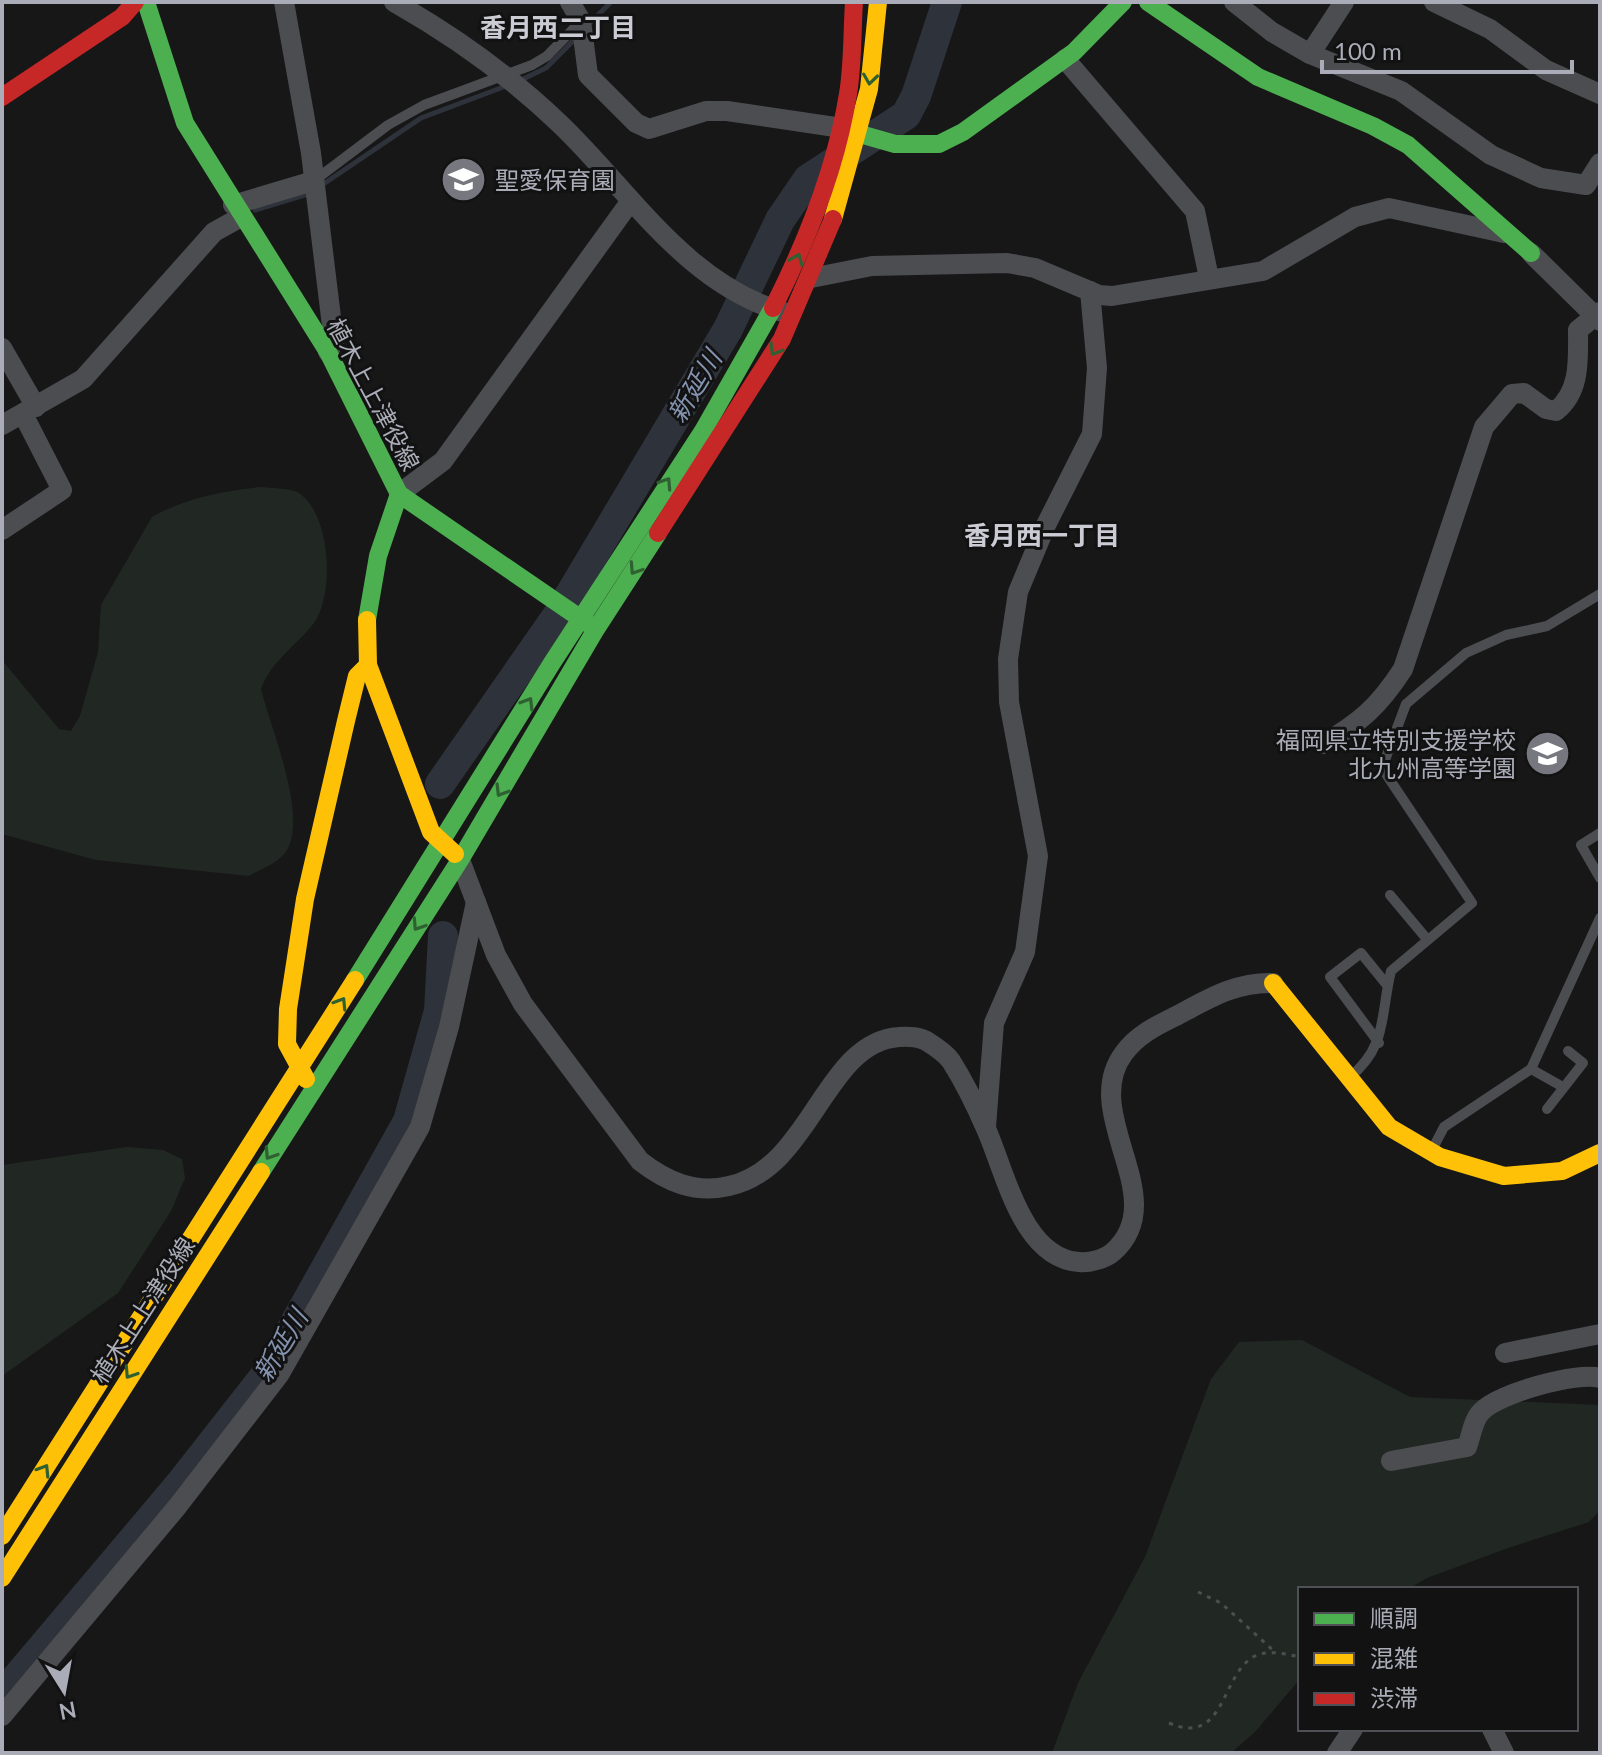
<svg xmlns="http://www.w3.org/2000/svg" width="1602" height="1755" viewBox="0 0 1602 1755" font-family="Lato,'Noto Sans JP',sans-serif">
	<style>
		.green { fill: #212823 }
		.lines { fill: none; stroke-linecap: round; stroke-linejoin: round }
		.stream { stroke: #2e323a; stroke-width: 5 }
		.river { stroke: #2e323a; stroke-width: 30 }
		.path { stroke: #4d4e51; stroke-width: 3; stroke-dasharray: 4 6; stroke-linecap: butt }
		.lane { stroke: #4c4d50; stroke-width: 10 }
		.street { stroke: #4c4d50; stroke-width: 20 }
		.fast { stroke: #4caf50; stroke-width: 18 }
		.slow { stroke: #ffc107; stroke-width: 18 }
		.jam { stroke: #c62828; stroke-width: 18 }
		.street-bridge { stroke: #4c4d50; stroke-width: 20 }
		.oneway { stroke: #2f6032 }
		.labels { text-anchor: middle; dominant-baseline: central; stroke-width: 6; stroke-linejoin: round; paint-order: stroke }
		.poi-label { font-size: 24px; fill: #aaacb7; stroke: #121213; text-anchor: start }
		.street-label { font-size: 24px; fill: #aaacb7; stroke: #121213 }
		.neighbourhood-label { font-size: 26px; font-weight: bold; fill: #cbcbd4; stroke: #121213 }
		.water-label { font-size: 26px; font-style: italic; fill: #8493af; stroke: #121213 }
	</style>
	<rect width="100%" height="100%" fill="#171718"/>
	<g class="green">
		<path d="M 260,487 C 270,488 288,488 297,492 C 331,511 335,594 314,623 C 296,646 271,661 261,689 C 270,726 310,820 285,853 C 275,865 262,868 249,876 L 96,860 L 2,834 L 2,660 L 59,729 L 71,731 L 80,716 L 98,652 L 101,605 L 152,517 C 185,498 223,491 260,487 Z"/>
		<polygon points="127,1147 163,1150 182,1159 185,1178 171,1211 118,1293 2,1376 2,1165"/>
		<polygon points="1302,1340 1410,1397 1600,1405 1600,1510 1589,1522 1508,1548 1427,1578 1408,1589 1300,1589 1300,1679 1255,1732 1231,1753 1052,1753 1078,1683 1145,1557 1211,1379 1239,1342"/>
	</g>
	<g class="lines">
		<g class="stream">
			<polyline points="586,27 611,2"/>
			<polyline points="519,81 546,68 577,37"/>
			<polyline points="319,187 421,118 506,86"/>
			<polyline points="255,210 311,193"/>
		</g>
		<g class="river">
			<polyline points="440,784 559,613 728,329 780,220 808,179 906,115 916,96 947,2"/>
			<polyline points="2,1695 180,1484 267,1373 408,1121 439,1011 443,936"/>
		</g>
		<g class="path">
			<polyline points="1198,1592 1221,1603 1275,1652"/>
			<path d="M 1169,1723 C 1227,1748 1220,1671 1257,1655 C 1271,1650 1286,1654 1300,1657"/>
		</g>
		<g class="lane">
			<polyline points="315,180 388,125 424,105 532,65 547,56 580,22"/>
			<polyline points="1600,833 1581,845 1600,878"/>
			<polyline points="1390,895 1426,938"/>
			<polyline points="1379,1043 1330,977 1361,953 1387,985"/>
			<polyline points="1531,1069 1563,1087"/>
			<path d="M 1349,1078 C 1388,1046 1380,1016 1391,971 L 1472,903 L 1382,768 L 1406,704 L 1466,653 L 1506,635 L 1547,626 L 1600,594"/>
			<polyline points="1547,1109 1583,1063 1568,1051"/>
			<polyline points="1432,1150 1444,1127 1531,1069 1600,918"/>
		</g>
		<g class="street">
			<polyline points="284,2 311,153 334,342 328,352"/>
			<path d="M 394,2 C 454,36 510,76 560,124 C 631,192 686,285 786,313"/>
			<polyline points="570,2 581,21 588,75 636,123 649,129 706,111 727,111 842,128"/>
			<polyline points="1234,2 1272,32 1310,54 1401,91 1491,155 1541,178 1586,185 1600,163"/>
			<polyline points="1434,2 1490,29 1546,70 1600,94"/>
			<polyline points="1310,54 1344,2"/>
			<polyline points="1065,59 1195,211 1209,278"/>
			<polyline points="233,205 313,181"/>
			<polyline points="1531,253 1600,321"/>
			<polyline points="811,278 872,266 1007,263 1035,268 1099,295 1112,296 1263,271 1355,217 1389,208 1504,233"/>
			<polyline points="2,348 36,407"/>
			<polyline points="2,425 83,379 214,232 241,217"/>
			<polyline points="399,494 443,461 630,202"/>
			<polyline points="2,530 62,490 23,414"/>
			<path d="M 1323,744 C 1361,722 1379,706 1403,669 L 1484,427 L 1512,394 L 1524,393 L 1546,409 L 1556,411 C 1581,391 1578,359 1578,330"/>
			<path d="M 460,860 L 496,955 L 523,1004 L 640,1161 C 667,1182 695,1194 729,1186 C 812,1168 824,1042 899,1037 C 908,1036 921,1037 928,1042 C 936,1047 946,1054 951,1061 C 965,1083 977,1108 987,1131 C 1006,1175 1023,1258 1079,1262 C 1090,1263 1105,1259 1113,1252 C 1174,1198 1078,1114 1124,1053 C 1138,1034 1158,1025 1178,1015 C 1210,998 1236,982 1273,983"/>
			<polyline points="986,1127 994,1023 1025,952 1038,856 1009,702 1008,659 1018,592 1046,525 1092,434 1097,368 1090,291"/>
			<polyline points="1505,1353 1600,1334"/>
			<path d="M 1391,1461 L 1467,1447 C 1471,1437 1473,1420 1481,1412 C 1496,1394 1578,1371 1600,1378"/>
			<polyline points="2,1716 177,1507 279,1375 420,1127 449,1027 476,902"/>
			<polyline points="1492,1729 1504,1753"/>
			<polyline points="1337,1753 1353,1729"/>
		</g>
		<g class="fast">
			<polyline points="146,2 185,123 328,352 399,494 378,556 367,620"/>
			<polyline points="1148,2 1258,77 1373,126 1408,145 1531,253"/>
			<polyline points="846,130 895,144 939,144 963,132 1074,52 1123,2"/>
			<polyline points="399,494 593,627"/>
			<polyline points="355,980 552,663 703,431 773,308"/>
			<polyline points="261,1172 460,860 596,629 658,533"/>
		</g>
		<g class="slow">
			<polyline points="833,219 869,89 878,2"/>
			<polyline points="367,620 368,665 431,832 455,854"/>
			<polyline points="1273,983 1389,1127 1440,1157 1504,1176 1562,1171 1600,1153"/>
			<polyline points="306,1079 287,1044 288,1009 305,899 346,721 357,676 368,665"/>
			<polyline points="2,1536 355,980"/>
			<polyline points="2,1578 261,1172"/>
		</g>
		<g class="jam">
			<polyline points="2,97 122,17 135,2"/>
			<path d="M 773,308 C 807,241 836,169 848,94 C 853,64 852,32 854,2"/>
			<polyline points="658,533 782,339 833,219"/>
		</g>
		<polyline class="street-bridge" points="1578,330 1600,312"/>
	</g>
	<defs><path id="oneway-chevron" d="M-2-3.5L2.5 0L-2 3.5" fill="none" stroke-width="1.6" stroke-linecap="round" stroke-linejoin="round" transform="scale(2)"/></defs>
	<g class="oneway">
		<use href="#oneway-chevron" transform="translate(870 79) rotate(98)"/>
		<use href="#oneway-chevron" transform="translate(797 259) rotate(-68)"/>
		<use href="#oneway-chevron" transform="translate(775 350) rotate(121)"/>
		<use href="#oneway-chevron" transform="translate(666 483) rotate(-57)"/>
		<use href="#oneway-chevron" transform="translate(635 569) rotate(123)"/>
		<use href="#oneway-chevron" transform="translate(528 703) rotate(-59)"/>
		<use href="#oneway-chevron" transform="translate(501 791) rotate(121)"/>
		<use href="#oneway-chevron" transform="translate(418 925) rotate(123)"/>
		<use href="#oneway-chevron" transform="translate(341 1003) rotate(-58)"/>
		<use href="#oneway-chevron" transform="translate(270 1154) rotate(123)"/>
		<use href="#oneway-chevron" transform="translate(130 1373) rotate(123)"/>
		<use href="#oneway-chevron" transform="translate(44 1470) rotate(-58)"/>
	</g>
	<defs>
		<symbol id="school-disc" viewBox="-11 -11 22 22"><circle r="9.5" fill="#77787f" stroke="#121213"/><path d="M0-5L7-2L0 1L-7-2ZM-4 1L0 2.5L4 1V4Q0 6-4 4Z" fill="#fff"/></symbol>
	</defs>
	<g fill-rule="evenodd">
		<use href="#school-disc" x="438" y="154" width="51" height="51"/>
		<use href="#school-disc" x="1522" y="728" width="51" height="51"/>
	</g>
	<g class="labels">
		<g class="poi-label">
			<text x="495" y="179">聖愛保育園</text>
			<text x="1516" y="739" text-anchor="end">福岡県立特別支援学校<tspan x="1516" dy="28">北九州高等学園</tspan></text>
		</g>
		<g class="street-label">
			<text transform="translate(374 394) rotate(62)">植木上上津役線</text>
			<text transform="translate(142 1310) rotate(-57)">植木上上津役線</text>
		</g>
		<g class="neighbourhood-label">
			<text x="558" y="27">香月西二丁目</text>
			<text x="1042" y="535">香月西一丁目</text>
		</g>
		<g class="water-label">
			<text transform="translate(694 386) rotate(-59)">新延川</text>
			<text transform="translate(280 1345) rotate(-59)">新延川</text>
		</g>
	</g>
	<rect width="1602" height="1755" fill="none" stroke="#aaacb7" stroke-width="8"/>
	<rect x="1298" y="1587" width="280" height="144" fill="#121213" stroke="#4f5055" stroke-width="2"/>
	<rect x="1314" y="1613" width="40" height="12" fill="#4caf50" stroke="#4f5055" stroke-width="2"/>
	<text x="1370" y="1627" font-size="24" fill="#aaacb7">順調</text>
	<rect x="1314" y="1653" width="40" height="12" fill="#ffc107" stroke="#4f5055" stroke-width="2"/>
	<text x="1370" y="1667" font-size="24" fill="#aaacb7">混雑</text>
	<rect x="1314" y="1693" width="40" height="12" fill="#c62828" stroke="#4f5055" stroke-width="2"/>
	<text x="1370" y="1707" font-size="24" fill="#aaacb7">渋滞</text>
	<g transform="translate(64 1691) rotate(169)" stroke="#121213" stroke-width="6" paint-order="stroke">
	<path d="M0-6L14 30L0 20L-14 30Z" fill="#aaacb7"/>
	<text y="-12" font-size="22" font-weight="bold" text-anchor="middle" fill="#aaacb7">N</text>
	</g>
	<path d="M1322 60v12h250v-12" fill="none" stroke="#aaacb7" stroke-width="4"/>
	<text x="1334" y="60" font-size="24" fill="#aaacb7" stroke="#121213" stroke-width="6" paint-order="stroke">100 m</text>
</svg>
